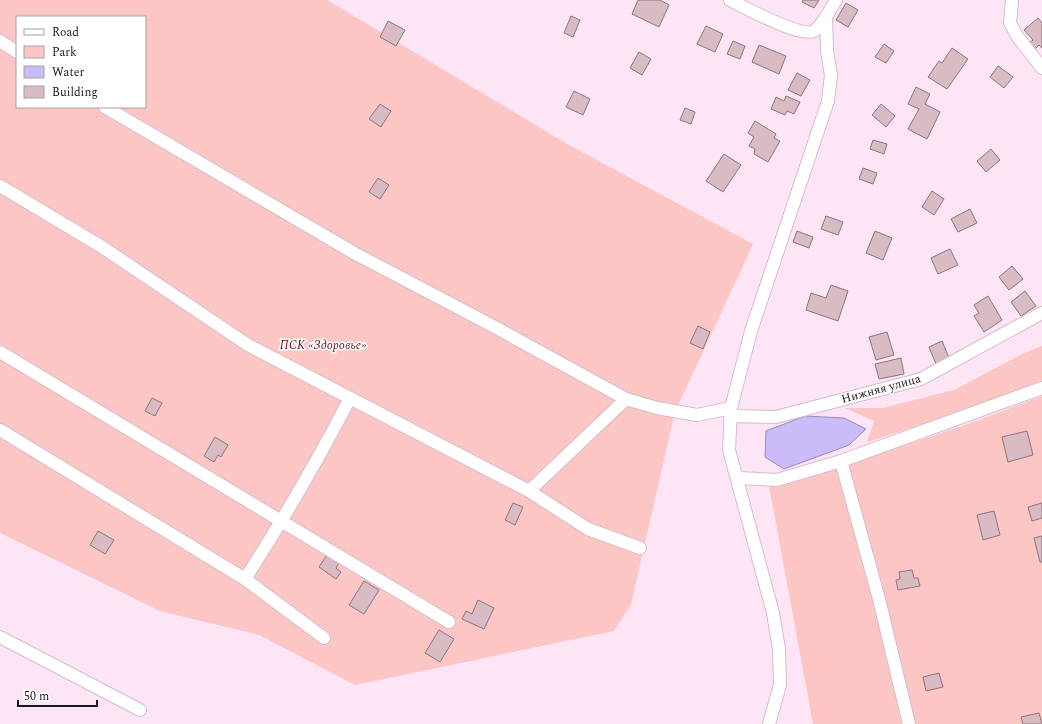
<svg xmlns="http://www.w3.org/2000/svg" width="1042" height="724" viewBox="0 0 1042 724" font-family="Spectral,serif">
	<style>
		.green { fill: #fcc6c5; fill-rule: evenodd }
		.water { fill: #cabcf8; stroke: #968ab6 }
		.building { fill: #d8bbc3; stroke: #8f757c }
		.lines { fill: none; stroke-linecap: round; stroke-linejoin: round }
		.minor-casing { stroke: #d4bdcd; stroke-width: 14 }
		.minor { stroke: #fff; stroke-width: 12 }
		.labels { text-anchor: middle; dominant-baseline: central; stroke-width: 3; stroke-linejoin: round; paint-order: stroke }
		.park-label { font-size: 12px; font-style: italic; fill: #5c0f19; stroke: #fff }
		.street-label { font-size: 12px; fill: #1e161c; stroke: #fff }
	</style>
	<rect width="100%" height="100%" fill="#fde5f5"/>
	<g class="green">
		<path d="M 0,0 L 327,0 L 567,144 L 753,244 L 675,412 L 631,604 L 614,631 L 355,685 L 259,635 L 160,611 L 0,533 ZM 17,17 L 145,17 L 145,107 L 17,107 Z"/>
		<polygon points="1042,346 1042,382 987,404 867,442 874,421 845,408 883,408 954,390 1024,353"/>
		<polygon points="1042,396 1042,724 813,724 769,486 839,468 979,420"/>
	</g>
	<polygon class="water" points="805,416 844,418 866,429 849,445 784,469 765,457 766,431"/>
	<g class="building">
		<polygon points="638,0 660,0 669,5 659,27 632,14"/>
		<polygon points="803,0 819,0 814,8 802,2"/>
		<polygon points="846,3 858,10 848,27 836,20"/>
		<polygon points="571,16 580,20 573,37 564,33"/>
		<polygon points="1038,18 1042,23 1042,48 1039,45 1034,50 1029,43 1033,40 1024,30"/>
		<polygon points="388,21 405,30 396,46 380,37"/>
		<polygon points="706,26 723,34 715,52 697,44"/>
		<polygon points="733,41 745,46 740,59 727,54"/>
		<polygon points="884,44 894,51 886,63 875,57"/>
		<polygon points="759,45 786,56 779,74 752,62"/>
		<polygon points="952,48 968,59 947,89 928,77 939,61 942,63"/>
		<polygon points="639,52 651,59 642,75 630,68"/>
		<polygon points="998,66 1013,77 1004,88 990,77"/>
		<polygon points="797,73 810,80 801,96 788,90"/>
		<polygon points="916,87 930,94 925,104 940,112 927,139 908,129 919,109 908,104"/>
		<polygon points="574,91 590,99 583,115 566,107"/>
		<polygon points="786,96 800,102 794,114 787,111 785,115 771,109 776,97 784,101"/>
		<polygon points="380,104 391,111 381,127 369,119"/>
		<polygon points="881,104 895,116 886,127 872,115"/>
		<polygon points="685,108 695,112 691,124 680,120"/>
		<polygon points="755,121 776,134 774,138 780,141 768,162 754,154 755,149 749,146 754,137 748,133"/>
		<polygon points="873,140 887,144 884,154 870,149"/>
		<polygon points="991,149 1000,160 986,172 977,161"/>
		<polygon points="724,154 741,165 723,192 706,181"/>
		<polygon points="863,168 877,173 873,184 859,179"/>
		<polygon points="378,178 389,185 380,199 369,192"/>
		<polygon points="932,191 944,199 934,215 922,207"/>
		<polygon points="970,209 977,223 958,232 951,219"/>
		<polygon points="826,216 843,222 838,235 821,229"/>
		<polygon points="797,231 813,237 809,248 793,242"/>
		<polygon points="875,231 892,238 883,260 866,253"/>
		<polygon points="950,249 958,265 938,274 931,258"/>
		<polygon points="1012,266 1023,279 1009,290 999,277"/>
		<polygon points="831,285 848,291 838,321 806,310 811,293 826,298"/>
		<polygon points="1025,291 1036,306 1021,316 1011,302"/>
		<polygon points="988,296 1002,320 984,332 974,316 979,313 974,305"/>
		<polygon points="698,326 710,332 703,349 690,343"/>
		<polygon points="887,332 894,355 876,360 869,337"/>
		<polygon points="942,341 949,358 936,364 929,347"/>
		<polygon points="901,358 904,374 879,379 875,364"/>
		<polygon points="152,398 162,403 155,416 145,411"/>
		<polygon points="1027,431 1033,455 1008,462 1002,437"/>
		<polygon points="215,437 228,445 221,457 218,455 214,462 204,456"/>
		<polygon points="513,503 523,507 515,525 505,520"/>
		<polygon points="1042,503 1042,518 1032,521 1028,507"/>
		<polygon points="994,511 1000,535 983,540 977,515"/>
		<polygon points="98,531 114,540 105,554 90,545"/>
		<polygon points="1042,536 1042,562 1040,562 1034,538"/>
		<polygon points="327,555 339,563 336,568 341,572 336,579 319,567"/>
		<polygon points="912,570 914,578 918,578 920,586 898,590 896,580 900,579 899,572"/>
		<polygon points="364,581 379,590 364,614 349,605"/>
		<polygon points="478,600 494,608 484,629 462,619 466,611 472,614"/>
		<polygon points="439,630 454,639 440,662 425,653"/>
		<polygon points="939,673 943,687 926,691 923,677"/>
		<polygon points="1039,713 1042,724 1023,724 1021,717"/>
	</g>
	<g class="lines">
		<defs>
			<g id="minor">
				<path d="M 730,0 C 744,7 801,38 814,31 C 818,29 823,21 826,17"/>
				<polyline points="1012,0 1010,23 1017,36 1042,68"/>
				<polyline points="0,41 17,52"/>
				<polyline points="105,107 354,253 491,325 626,399 657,408 697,415 731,408"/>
				<polyline points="0,186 102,247 248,345 529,491 626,399"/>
				<polyline points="0,352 449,622"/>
				<polyline points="730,416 776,417 921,379 1042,313"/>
				<polyline points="0,430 245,579 324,638"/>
				<polyline points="841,461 879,599 909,724"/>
				<polyline points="738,478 777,480 841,461 1042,388"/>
				<polyline points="529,491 588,529 640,548"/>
				<path d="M 245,579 C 283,520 318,460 350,398"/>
				<polyline points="0,637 140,710"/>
				<polyline points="769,724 780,685 779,649 773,613 729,450 731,408 751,331 828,101 831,75 827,51 826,17 836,0"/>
			</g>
		</defs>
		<use href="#minor" class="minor-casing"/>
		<use href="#minor" class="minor"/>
	</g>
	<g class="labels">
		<g class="park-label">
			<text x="323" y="345">ПСК «Здоровье»</text>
		</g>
		<g class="street-label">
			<text transform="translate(881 389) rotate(-15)">Нижняя улица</text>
		</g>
	</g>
	<rect x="16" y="16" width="130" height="92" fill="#ffffff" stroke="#a5a2a4"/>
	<rect x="24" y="29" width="20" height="6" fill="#ffffff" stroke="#a5a2a4"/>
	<text x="52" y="36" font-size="12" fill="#1e161c">Road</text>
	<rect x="24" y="46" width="20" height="12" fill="#fcc6c5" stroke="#a5a2a4"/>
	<text x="52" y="56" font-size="12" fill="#1e161c">Park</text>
	<rect x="24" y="66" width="20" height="12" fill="#cabcf8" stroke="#a5a2a4"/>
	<text x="52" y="76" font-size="12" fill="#1e161c">Water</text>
	<rect x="24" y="86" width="20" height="12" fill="#d8bbc3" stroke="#a5a2a4"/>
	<text x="52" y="96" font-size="12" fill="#1e161c">Building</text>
	<path d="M18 700v6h79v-6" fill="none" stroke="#1e161c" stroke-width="2"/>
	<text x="24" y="700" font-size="12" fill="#1e161c" stroke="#ffffff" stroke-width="3" paint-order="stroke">50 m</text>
</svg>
